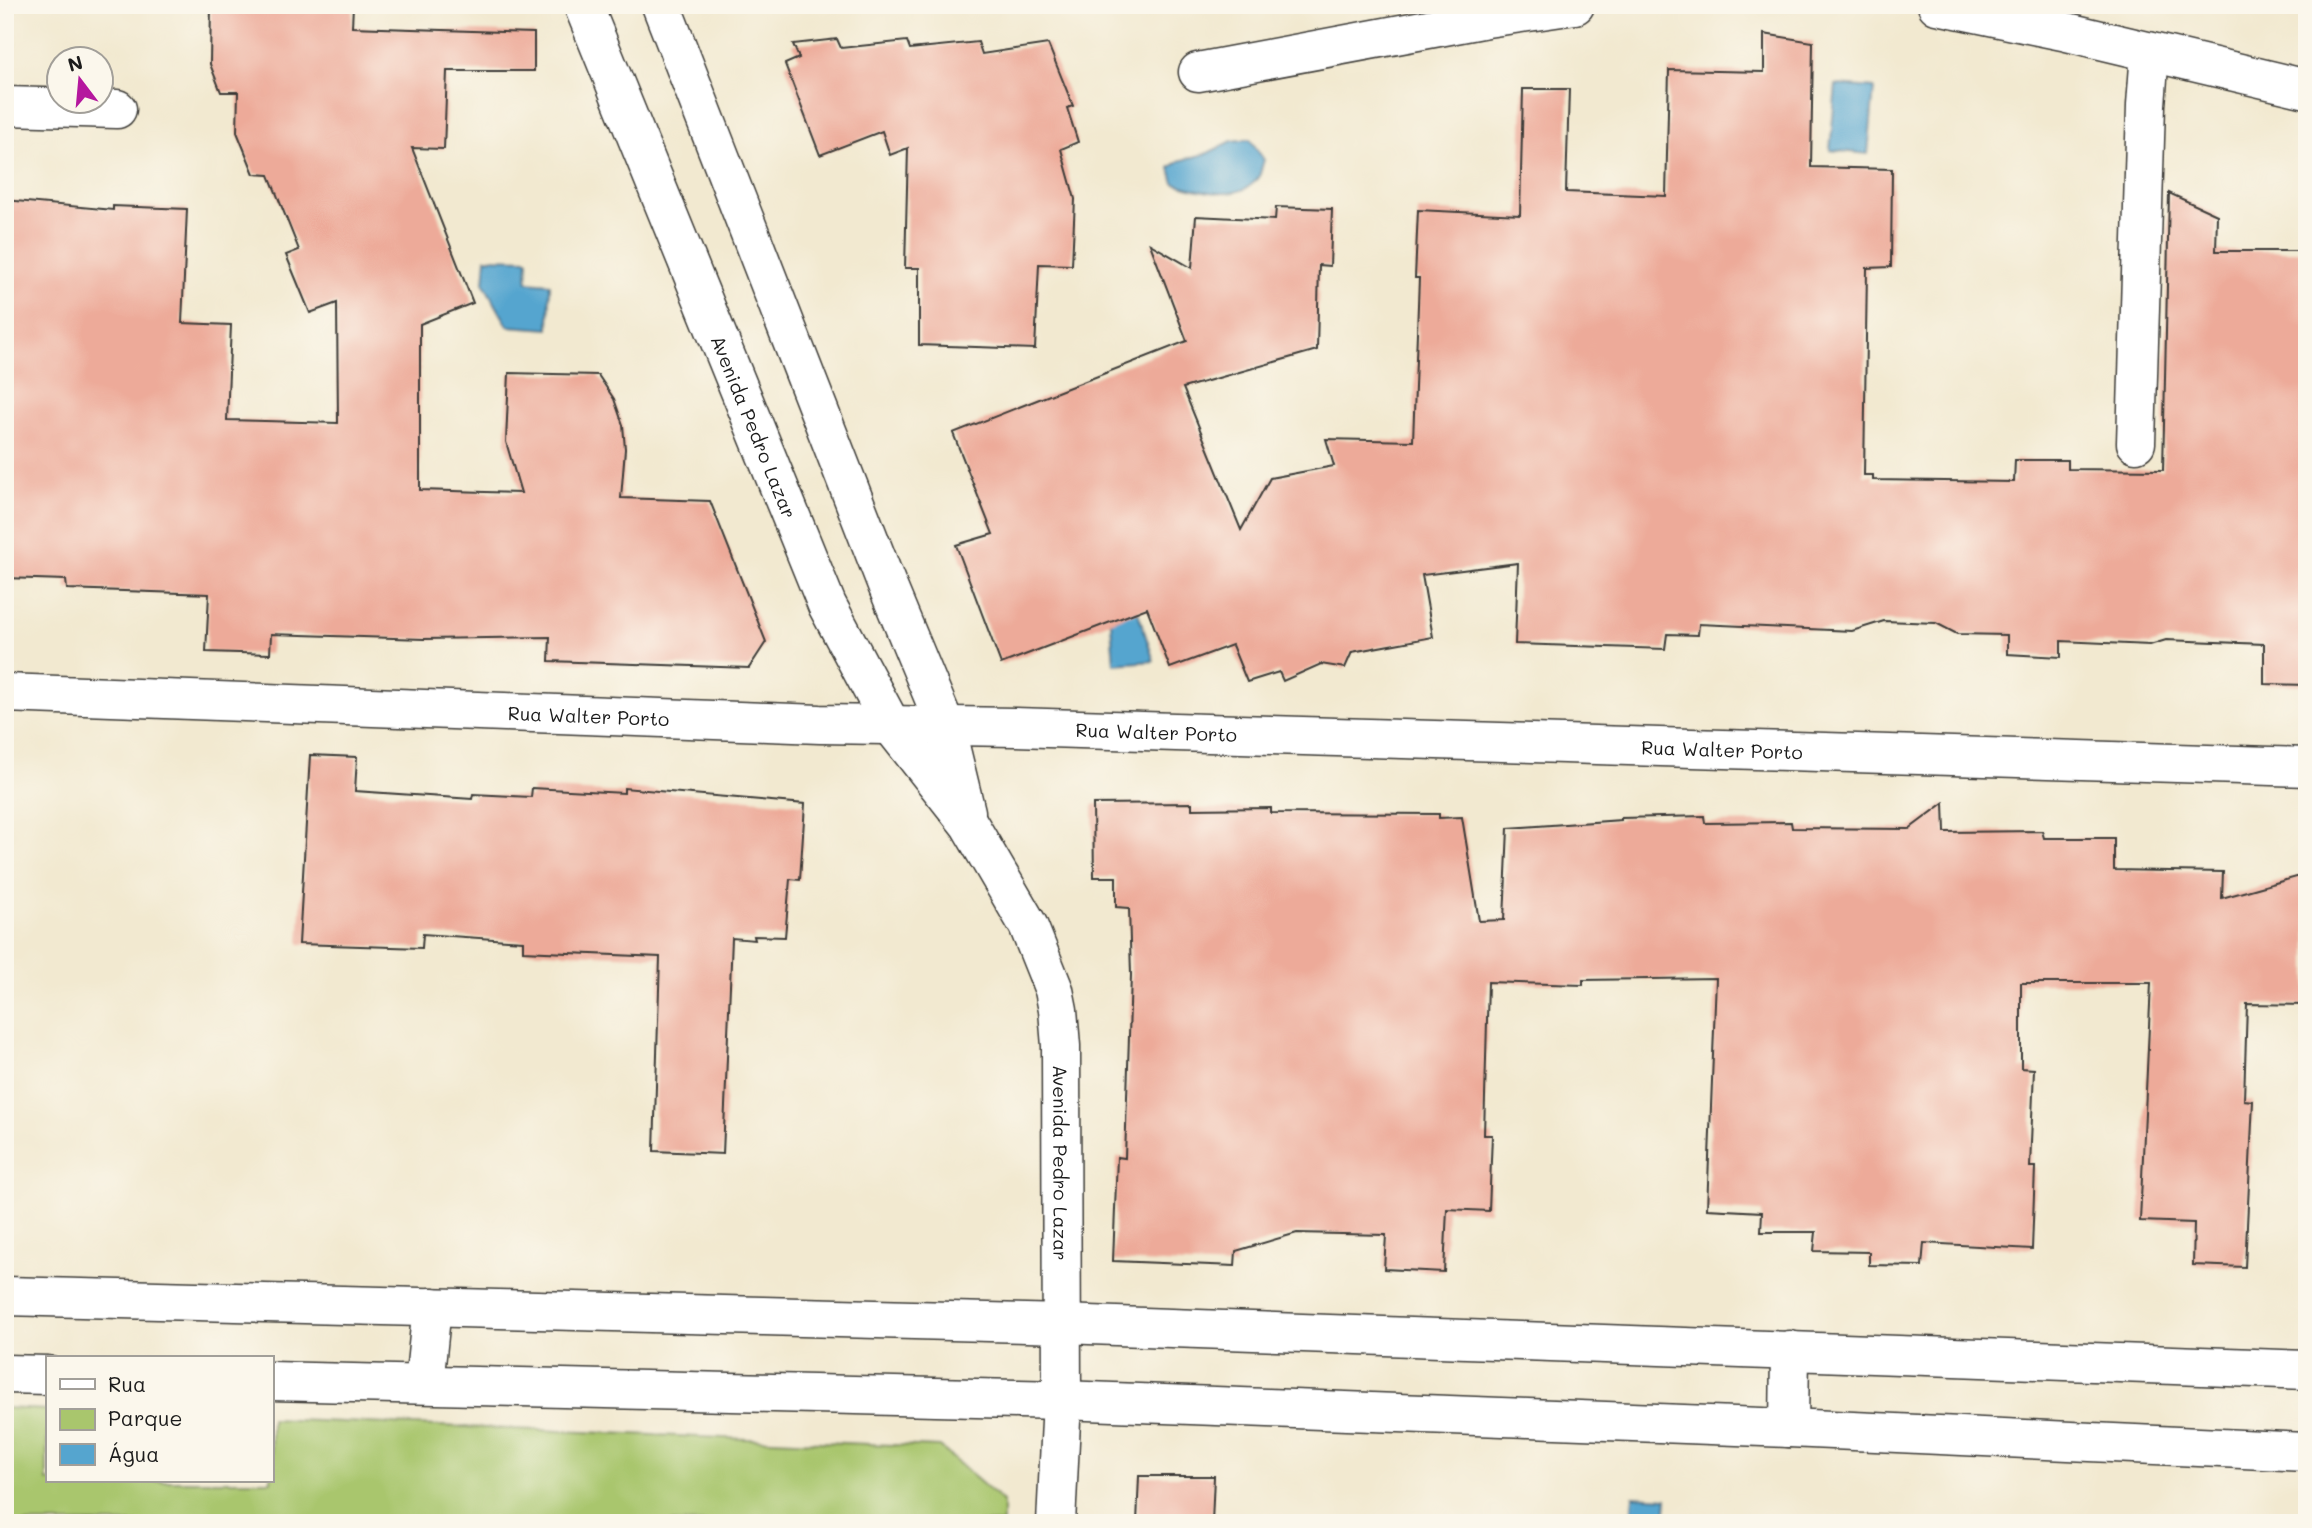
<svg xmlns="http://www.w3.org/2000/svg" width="2312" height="1528" viewBox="0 0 2312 1528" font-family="Mali,sans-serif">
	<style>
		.green { fill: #a9c66d; stroke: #627144; stroke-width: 2 }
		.water { fill: #55a5cf; stroke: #386076; stroke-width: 2 }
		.building { fill: #edaa99 }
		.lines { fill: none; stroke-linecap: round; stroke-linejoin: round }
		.street-casing { stroke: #3c3b37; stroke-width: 41 }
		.secondary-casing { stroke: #3c3b37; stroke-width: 41 }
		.street { stroke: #fff; stroke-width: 38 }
		.secondary { stroke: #fff; stroke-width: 38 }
		.labels { text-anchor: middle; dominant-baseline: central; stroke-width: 5; stroke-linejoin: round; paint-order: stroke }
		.street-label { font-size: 19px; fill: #1c1c1c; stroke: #fbf7ec }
	</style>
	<rect width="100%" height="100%" fill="#fbf7ec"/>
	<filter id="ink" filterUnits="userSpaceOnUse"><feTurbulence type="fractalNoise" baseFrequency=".0143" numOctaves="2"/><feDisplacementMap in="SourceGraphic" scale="14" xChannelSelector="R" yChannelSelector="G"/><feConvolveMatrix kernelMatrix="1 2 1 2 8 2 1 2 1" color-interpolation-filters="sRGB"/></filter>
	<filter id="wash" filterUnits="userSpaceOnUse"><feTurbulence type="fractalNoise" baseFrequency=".00686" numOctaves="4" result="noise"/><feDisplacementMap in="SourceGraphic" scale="28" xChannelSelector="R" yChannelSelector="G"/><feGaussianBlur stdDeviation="1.57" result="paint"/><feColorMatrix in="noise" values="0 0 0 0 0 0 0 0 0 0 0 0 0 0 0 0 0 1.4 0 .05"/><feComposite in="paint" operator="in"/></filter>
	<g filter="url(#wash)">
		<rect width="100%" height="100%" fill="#f2e9d0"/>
		<polygon class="green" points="5,1408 47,1410 47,1481 271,1481 271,1419 940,1447 1003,1502 1003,1523 5,1523"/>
		<g class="water">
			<polygon points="1836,85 1874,88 1868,154 1830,150"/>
			<path d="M 1250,139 L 1264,160 C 1262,165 1261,172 1259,176 C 1242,204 1198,191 1174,183 L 1170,168 L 1179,161 L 1208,153 L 1232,141 Z"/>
			<polygon points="486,258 528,259 527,282 550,284 549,329 508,326 484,284"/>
			<polygon points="1108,583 1129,585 1154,661 1114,664"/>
			<polygon points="1633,1496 1667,1498 1665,1523 1631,1523"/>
		</g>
		<g id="blocks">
			<g class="building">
				<polygon points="211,5 353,5 352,27 534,33 534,71 447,71 444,149 412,148 473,303 420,324 420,490 521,493 506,442 509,373 598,375 614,399 623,425 625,449 621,498 710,501 766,642 749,668 549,661 550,637 424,639 271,634 270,654 206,652 209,594 67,589 66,580 5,578 5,487 8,487 10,397 5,397 5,200 113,210 113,206 187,209 182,323 231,325 227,420 338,423 337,303 310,313 286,255 299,250 269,175 254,174 237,132 238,92 221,92 210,64"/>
				<polygon points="1764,34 1813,42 1811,167 1892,169 1891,267 1867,268 1864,475 1873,475 1873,480 2014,482 2015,460 2068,460 2068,469 2163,470 2169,193 2217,215 2216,251 2307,251 2307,685 2264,684 2264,644 2166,640 2150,645 2061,641 2061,657 2007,654 2007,635 1957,634 1936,623 1884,621 1852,631 1699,624 1698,635 1667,634 1665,649 1515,644 1518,563 1422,575 1433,637 1352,652 1345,668 1321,664 1283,681 1279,672 1247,682 1232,645 1170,668 1147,608 1001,664 956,545 993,534 953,433 1187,341 1150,244 1192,268 1196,216 1275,220 1276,207 1332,209 1330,266 1319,265 1317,350 1183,388 1241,530 1270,478 1334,466 1326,439 1413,441 1419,278 1415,278 1418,210 1520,215 1523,89 1569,89 1566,192 1666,196 1669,70 1764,72"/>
				<polygon points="837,39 841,48 907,41 910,49 978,42 982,54 1048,44 1073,106 1067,108 1078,142 1061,149 1075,199 1072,265 1039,264 1035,349 919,345 919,268 905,268 908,148 890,155 882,131 820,155 785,64 799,58 793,44"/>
				<polygon points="310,755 357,757 355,791 472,799 473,794 531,797 532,788 624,793 624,788 805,804 800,880 790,879 785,937 754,936 755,940 732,938 723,1154 654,1151 660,957 523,951 523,941 423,934 422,948 299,944"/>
				<polygon points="1192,803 1192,809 1271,808 1271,813 1439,814 1439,818 1462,817 1479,921 1504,920 1508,828 1621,820 1621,818 1704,816 1705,823 1791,822 1792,828 1909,829 1944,803 1945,832 2042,831 2044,838 2114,838 2114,870 2223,872 2222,898 2307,874 2307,1005 2247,1004 2244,1100 2253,1101 2245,1267 2193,1265 2194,1223 2140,1221 2151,983 2021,983 2021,1068 2034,1069 2030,1167 2035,1167 2032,1249 1924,1243 1922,1266 1869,1265 1869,1252 1814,1251 1816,1232 1761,1232 1762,1212 1707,1209 1716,978 1583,980 1583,985 1488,982 1484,1135 1492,1135 1489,1211 1447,1209 1444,1272 1384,1269 1386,1235 1297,1233 1236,1251 1235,1266 1113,1261 1117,1157 1125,1158 1131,975 1129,908 1116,907 1116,877 1094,877 1093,804"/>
				<polygon points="1139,1476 1214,1476 1212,1523 1137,1523"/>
			</g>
		</g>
	</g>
	<g filter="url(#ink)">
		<use href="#blocks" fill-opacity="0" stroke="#3c3b37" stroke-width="2"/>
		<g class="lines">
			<defs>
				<g id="street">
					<polyline points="1937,5 2067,32 2307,89"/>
					<polyline points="1198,72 1487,18 1575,5"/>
					<polyline points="5,106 117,109"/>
					<polyline points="2136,443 2146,105 2150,52"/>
					<path id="s1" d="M 5,693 L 820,724 L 1015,727 L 2307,767"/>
					<polyline points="1062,1324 2307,1370"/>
					<polyline points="1062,1400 1789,1428 2307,1452"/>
					<polyline points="1789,1428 1790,1350"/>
				</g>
				<g id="secondary">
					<path id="s2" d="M 583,5 L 827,605 L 891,725 L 969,824 L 1028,925 L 1054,990 L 1058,1010 L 1061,1046 L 1062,1400 L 1056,1523"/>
					<polyline points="661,5 887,585 945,725 966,812"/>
					<polyline points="5,1296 1062,1324"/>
					<polyline points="5,1374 47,1375"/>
					<polyline points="271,1381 1062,1400"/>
					<polyline points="424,1384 432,1307"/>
				</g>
			</defs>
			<use href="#street" class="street-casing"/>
			<use href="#secondary" class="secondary-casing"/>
			<use href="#street" class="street"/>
			<use href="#secondary" class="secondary"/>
		</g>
	</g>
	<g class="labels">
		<g class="street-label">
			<text stroke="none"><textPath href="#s2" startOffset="455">Avenida Pedro Lazar</textPath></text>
			<text stroke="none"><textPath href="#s1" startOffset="584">Rua Walter Porto</textPath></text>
			<text stroke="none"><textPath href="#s1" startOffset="1152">Rua Walter Porto</textPath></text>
			<text stroke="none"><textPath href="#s1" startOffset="1718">Rua Walter Porto</textPath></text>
			<text stroke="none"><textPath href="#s2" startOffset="1270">Avenida Pedro Lazar</textPath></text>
		</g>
	</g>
	<rect width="2312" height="1528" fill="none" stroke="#fbf7ec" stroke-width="28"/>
	<rect x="46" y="1356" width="228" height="126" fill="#fbf7ec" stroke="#a29f99" stroke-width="2"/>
	<rect x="60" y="1379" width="35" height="10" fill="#ffffff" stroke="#a29f99" stroke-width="2"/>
	<text x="108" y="1392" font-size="21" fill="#1c1c1c">Rua</text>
	<rect x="60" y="1409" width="35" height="21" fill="#a9c66d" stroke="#a29f99" stroke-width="2"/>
	<text x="108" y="1426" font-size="21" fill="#1c1c1c">Parque</text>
	<rect x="60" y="1444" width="35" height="21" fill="#55a5cf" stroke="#a29f99" stroke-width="2"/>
	<text x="108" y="1462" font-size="21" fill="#1c1c1c">Água</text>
	<g transform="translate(80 80) rotate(344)"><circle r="33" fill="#fbf7ec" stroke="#a29f99" stroke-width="2"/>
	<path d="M0-5L12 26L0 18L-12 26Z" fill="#b5179e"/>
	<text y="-10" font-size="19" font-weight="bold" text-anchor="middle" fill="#1c1c1c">N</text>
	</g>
</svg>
